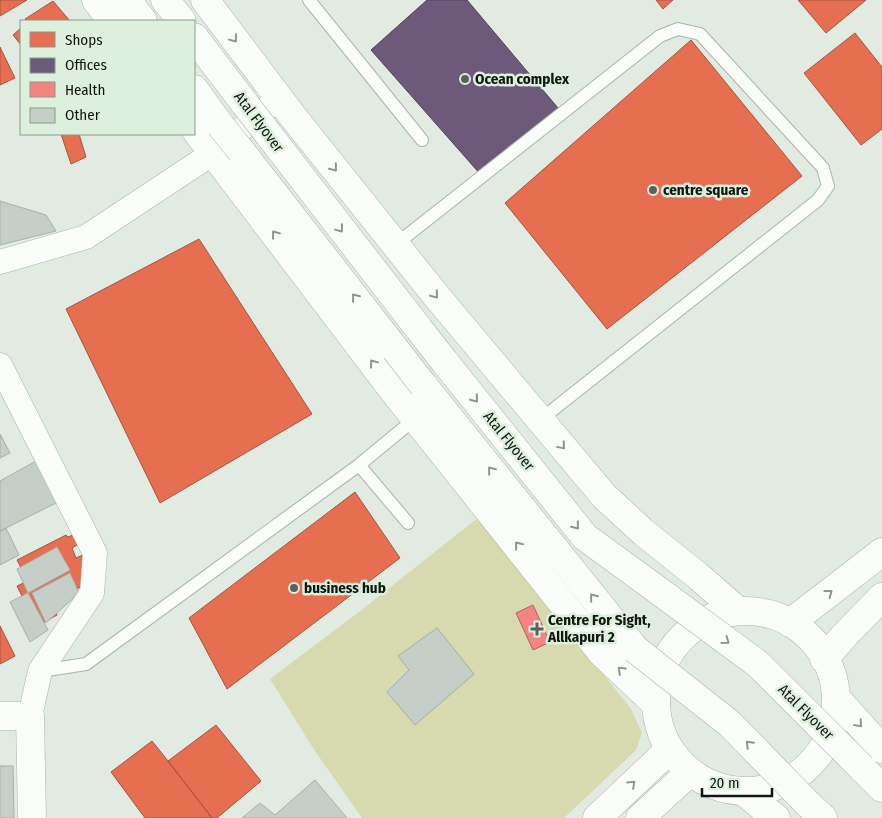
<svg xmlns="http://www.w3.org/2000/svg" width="882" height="818" font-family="'Fira Sans Condensed',sans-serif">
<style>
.green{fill:#d7d9ae}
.shops{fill:#e76f51;stroke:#a7553e}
.offices{fill:#6d597a;stroke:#51455a}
.health{fill:#f28482;stroke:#ae6360}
.building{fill:#c6cec8;stroke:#a6b0a8}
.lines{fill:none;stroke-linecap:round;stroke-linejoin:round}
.service-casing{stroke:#acb3ac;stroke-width:14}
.minor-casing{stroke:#acb3ac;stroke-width:25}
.tertiary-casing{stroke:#acb3ac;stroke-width:29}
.primary-casing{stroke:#acb3ac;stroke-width:29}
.service{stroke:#fafcfa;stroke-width:12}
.minor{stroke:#fafcfa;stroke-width:24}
.tertiary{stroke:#fafcfa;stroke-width:28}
.primary{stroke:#fafcfa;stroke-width:28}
.primary-bridge-casing{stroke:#acb3ac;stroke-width:29;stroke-linecap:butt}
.primary-bridge{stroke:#fafcfa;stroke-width:28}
.oneway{stroke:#919591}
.poi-dot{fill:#5a615a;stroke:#ddefdd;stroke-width:2}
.labels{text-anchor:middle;stroke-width:5;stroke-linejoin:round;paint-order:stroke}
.poi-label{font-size:15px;font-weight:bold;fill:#111711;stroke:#ddefdd;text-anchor:start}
.street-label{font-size:15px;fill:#111711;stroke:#ddefdd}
</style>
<rect width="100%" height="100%" fill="#e1ebe1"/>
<path class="green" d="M479 517 631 709 642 733 636 750 564 818H362L315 751 270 679 359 612Z"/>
<path class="shops" d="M0 0H27L0 16Z
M656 0H673L663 9Z
M798 0H866L826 33Z
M53 1 70 21H27L25 19Z
M21 28V45L13 35Z
M855 33 882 67V129L861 145 804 73Z
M691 40 802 176 607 329 505 203Z
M0 47 15 78 0 85Z
M61 134H79L86 157 71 164Z
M199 239 312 414 160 503 66 309Z
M355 492 400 558 227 689 189 618Z
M66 535 68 537 73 535 77 545 72 548 76 558 83 555 89 566 87 578 80 581 83 586 74 590 76 596 55 607 57 615 37 626 17 586 28 581 17 560Z
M0 626 15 656 0 664Z
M216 725 261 781 217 818H212L168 761Z
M152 741 168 761 212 818H145L111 772Z"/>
<path class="offices" d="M427 0H467L558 108 481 175 371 50Z"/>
<path class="health" d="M533 605 550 642 533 650 516 613Z"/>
<path class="building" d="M0 201 46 215 56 231 0 245Z
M0 434 10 453 0 458Z
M36 461 58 502 0 531V481Z
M6 528 19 555 0 565V531Z
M57 547 70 570 28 593 17 569Z
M70 573 79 593 46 623 32 593Z
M28 593 48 630 30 642 10 602Z
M437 628 474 674 415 725 387 692 409 670 398 656Z
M0 766H13L14 818H0Z
M315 780 347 818H242L260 803 275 815Z"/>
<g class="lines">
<defs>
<path id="service" d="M309 0 422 140
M395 245 660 36 678 29 700 34 823 168 828 186 818 200 540 420
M359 465 408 523
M41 671 86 664 359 465 416 418"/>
<path id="minor" d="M0 262 86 237 213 153 279 98
M0 365 95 553 92 593 40 671 30 716"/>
<path id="tertiary" d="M96 0 112 21
M205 0 294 118 438 298 604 496 643 532 698 576 737 610
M194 128 392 389 602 653 656 704
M836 698 882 749
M0 716H30L32 818
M744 792 776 818
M597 818 669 750
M640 818 690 772"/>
<path id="primary" d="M127 0 143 21
M165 0 182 21
M194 37 245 104
M194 89 220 125
M269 135 419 329
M241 151 395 349
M444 361 585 537 659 591
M423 385 635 649
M656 701a90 90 0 1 1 180 0a90 90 0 1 1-180 0Z
M790 623 882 552
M824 659 844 636 882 597
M862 768 882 788
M808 804 823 818"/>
</defs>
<use href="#service" class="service-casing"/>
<use href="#minor" class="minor-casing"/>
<use href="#tertiary" class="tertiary-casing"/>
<use href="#primary" class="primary-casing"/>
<use href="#service" class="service"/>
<use href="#minor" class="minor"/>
<use href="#tertiary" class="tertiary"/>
<use href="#primary" class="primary"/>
<defs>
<path id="primary-bridge" d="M245 104 269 135
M220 125 241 151
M419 329 444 361
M395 349 423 385
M659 591 758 664 862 768
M635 649 730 724 808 804"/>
</defs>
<use href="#primary-bridge" class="primary-bridge-casing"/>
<use href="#primary-bridge" class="primary-bridge"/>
</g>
<defs><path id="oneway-chevron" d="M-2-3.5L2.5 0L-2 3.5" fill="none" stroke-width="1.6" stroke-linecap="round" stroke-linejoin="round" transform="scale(1.25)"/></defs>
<g class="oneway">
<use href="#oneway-chevron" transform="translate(234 39) rotate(53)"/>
<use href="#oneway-chevron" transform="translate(334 168) rotate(51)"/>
<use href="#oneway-chevron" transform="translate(340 229) rotate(53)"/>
<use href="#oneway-chevron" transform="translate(275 234) rotate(-127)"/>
<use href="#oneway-chevron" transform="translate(435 295) rotate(51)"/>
<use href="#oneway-chevron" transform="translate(355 297) rotate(-128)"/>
<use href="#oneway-chevron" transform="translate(373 363) rotate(-127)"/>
<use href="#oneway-chevron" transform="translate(475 399) rotate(51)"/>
<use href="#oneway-chevron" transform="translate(562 446) rotate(50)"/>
<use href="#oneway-chevron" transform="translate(491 470) rotate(-129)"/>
<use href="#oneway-chevron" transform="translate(576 526) rotate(51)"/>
<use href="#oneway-chevron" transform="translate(518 545) rotate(-128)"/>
<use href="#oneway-chevron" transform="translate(829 593) rotate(-37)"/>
<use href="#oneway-chevron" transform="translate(593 597) rotate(-129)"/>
<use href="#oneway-chevron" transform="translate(726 641) rotate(36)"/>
<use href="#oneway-chevron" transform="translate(621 670) rotate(-137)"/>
<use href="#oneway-chevron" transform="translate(859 724) rotate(49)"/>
<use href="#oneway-chevron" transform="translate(749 744) rotate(-135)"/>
<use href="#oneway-chevron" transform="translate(632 784) rotate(-43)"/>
</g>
<g class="poi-dot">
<circle cx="465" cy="79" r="5"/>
<circle cx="653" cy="190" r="5"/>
<circle cx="294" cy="588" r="5"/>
<path d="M534.5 621.5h5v5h5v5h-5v5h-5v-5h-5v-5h5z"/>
</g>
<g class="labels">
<g class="poi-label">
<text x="475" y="84">Ocean complex</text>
<text x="663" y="195">centre square</text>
<text x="304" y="593">business hub</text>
<text x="548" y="625">Centre For Sight,<tspan x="548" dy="17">Allkapuri 2</tspan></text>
</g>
<g class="street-label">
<text transform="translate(259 122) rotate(53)" y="5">Atal Flyover</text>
<text transform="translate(509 441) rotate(51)" y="5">Atal Flyover</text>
<text transform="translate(806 712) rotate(45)" y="5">Atal Flyover</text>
</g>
</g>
<rect x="20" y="20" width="175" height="115" fill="#ddefdd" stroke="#8b998b"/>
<rect x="30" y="32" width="25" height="15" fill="#e76f51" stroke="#8b998b"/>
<text x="65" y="45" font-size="15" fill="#111711">Shops</text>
<rect x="30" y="58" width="25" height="15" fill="#6d597a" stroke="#8b998b"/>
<text x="65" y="70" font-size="15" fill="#111711">Offices</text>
<rect x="30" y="82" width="25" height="15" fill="#f28482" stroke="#8b998b"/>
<text x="65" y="95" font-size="15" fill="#111711">Health</text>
<rect x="30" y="108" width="25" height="15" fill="#c6cec8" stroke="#8b998b"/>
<text x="65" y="120" font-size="15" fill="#111711">Other</text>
<path d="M702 788v8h70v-8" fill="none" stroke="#111711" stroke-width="2.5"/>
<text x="710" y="788" font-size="15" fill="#111711" stroke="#ddefdd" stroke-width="4" paint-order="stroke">20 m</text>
</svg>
